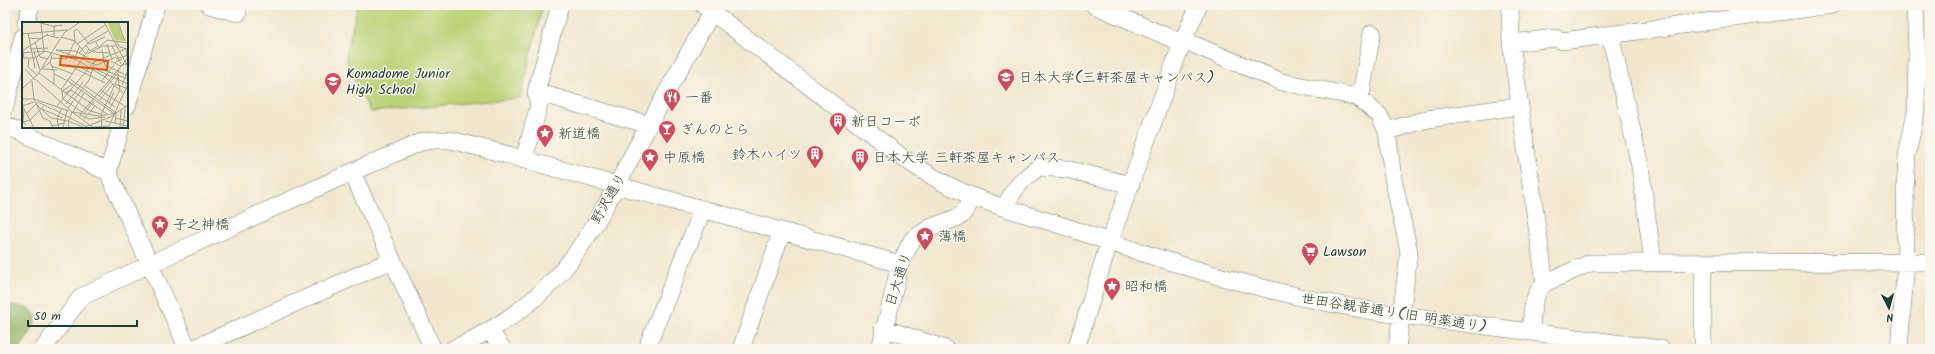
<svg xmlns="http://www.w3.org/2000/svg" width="1935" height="354" font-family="Kalam,'Klee One',sans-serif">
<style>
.green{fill:#bcd276;stroke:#6e8855}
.forest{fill:#95b467;stroke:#5a784e}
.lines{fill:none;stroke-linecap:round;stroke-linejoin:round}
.minor-casing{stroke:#68786a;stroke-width:18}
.minor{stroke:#fff;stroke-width:17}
.labels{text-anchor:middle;stroke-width:3;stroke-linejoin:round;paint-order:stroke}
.poi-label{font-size:14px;fill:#1f3d34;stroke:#fbf7ec;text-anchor:start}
.street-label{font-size:14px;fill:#1f3d34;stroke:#fbf7ec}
.inset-road{fill:none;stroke:#9da390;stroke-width:1}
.view{fill:#de580e;fill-opacity:0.15;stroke:#de580e;stroke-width:2}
.inset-edge{fill:none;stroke:#1f3d34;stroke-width:2}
</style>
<rect width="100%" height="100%" fill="#fbf7ec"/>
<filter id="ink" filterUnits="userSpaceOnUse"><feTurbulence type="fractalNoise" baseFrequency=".025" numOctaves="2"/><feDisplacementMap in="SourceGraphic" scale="8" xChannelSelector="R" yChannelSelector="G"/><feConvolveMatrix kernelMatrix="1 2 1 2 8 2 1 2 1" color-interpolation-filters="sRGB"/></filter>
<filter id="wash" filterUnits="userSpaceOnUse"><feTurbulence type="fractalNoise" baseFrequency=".012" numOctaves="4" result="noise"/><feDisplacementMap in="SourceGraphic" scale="16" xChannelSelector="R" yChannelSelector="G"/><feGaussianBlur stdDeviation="0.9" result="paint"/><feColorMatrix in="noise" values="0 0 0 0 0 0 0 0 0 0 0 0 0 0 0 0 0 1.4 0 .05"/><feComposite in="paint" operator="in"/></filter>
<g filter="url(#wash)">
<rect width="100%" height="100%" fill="#f1e7ce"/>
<path class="green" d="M358 5H543L520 98 370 112 348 67 346 54Z"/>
<path class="forest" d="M5 303 31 309 37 318 30 334 19 349H5Z"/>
</g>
<g filter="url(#ink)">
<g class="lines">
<defs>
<path id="minor" d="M209 5 238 13
M703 5 903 158C919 168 935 179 952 187 990 206 1032 215 1072 229 1175 265 1278 297 1386 313L1661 349
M1094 5 1182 43
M1510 5 1511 43 1545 283C1531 296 1532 314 1531 332
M26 23 31 5
M1610 34 1640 166 1653 262
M1183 40 1282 82 1357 97 1379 115 1387 131 1393 178 1409 252 1397 349
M1511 43 1555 38 1563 41 1832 5
M536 92 649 125
M1360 100 1372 33
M127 106 156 5
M5 107 23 37
M5 125 108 172 188 349
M1387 131 1428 119 1512 107
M524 160 539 105 536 92 560 5
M108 172 121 127
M352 172 433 349
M1006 207C1012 189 1024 178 1039 167L1066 169 1131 185
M1545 283 1590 263 1930 262
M883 328 946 349
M489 330 503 349
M649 342 703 209
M43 349 81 297 150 264 352 172 421 142 434 140H450L490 150 900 264
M192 349 392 260
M453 349C486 334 520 313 546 288 581 256 610 198 632 156 659 106 687 55 716 5
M741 349 782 231
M880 349 900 264 912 240 930 228 961 216 974 197
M1076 349 1109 243 1182 43 1199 5
M1703 349V263
M1899 349 1906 262 1905 190 1907 155 1916 111 1917 54 1915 5"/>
</defs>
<use href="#minor" class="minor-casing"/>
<use href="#minor" class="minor"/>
</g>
</g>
<defs>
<symbol id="university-pin" viewBox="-11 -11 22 30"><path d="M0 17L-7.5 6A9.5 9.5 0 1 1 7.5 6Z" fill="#d1495b" stroke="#fbf7ec"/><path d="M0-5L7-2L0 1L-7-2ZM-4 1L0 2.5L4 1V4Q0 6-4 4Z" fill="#fff"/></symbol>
<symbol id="school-pin" viewBox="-11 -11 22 30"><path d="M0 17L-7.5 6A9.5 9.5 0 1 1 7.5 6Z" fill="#d1495b" stroke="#fbf7ec"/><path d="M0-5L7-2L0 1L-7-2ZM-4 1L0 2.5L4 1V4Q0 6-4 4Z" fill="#fff"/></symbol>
<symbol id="restaurant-pin" viewBox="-11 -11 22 30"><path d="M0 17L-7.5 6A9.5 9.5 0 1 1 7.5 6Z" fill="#d1495b" stroke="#fbf7ec"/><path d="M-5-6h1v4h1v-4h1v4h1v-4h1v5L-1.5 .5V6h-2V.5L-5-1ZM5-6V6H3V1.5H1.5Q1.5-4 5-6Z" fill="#fff"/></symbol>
<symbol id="building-pin" viewBox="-11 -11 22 30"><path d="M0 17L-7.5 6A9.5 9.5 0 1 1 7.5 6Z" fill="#d1495b" stroke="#fbf7ec"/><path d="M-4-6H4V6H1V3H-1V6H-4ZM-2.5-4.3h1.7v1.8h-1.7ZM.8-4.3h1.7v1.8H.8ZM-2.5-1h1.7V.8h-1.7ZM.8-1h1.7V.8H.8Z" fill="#fff"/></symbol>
<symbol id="bar-pin" viewBox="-11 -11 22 30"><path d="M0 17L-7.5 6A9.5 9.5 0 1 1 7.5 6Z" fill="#d1495b" stroke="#fbf7ec"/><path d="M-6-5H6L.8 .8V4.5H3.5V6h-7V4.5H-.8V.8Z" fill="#fff"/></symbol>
<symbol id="sight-pin" viewBox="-11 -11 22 30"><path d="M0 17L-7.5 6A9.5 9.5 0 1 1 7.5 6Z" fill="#d1495b" stroke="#fbf7ec"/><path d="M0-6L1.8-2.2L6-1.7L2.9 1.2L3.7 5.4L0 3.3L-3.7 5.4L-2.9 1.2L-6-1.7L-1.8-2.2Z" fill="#fff"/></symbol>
<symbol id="supermarket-pin" viewBox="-11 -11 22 30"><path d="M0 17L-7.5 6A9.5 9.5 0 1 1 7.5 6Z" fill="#d1495b" stroke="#fbf7ec"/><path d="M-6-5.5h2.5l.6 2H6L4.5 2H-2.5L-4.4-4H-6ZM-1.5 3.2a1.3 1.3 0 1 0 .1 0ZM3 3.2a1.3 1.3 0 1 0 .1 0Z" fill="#fff"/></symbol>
</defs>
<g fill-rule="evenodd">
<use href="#university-pin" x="996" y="67" width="20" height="27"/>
<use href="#school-pin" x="323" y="71" width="20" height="27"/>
<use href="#restaurant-pin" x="662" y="87" width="20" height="27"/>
<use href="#building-pin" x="828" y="111" width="20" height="27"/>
<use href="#bar-pin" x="657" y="119" width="20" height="27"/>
<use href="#sight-pin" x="535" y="123" width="20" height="27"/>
<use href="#building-pin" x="805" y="144" width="20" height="27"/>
<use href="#sight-pin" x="640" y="147" width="20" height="27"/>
<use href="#building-pin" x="850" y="147" width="20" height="27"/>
<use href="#sight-pin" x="150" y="214" width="20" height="27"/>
<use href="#sight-pin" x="915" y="226" width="20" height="27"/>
<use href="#supermarket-pin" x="1300" y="241" width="20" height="27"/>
<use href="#sight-pin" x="1102" y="276" width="20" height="27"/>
</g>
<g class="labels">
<g class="poi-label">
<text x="346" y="78">Komadome Junior<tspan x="346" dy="16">High School</tspan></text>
<text x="1019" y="82">日本大学(三軒茶屋キャンパス)</text>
<text x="685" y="102">一番</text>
<text x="851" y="126">新日コーポ</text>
<text x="680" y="134">ぎんのとら</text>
<text x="558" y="138">新道橋</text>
<text x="802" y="159" text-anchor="end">鈴木ハイツ</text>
<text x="663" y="162">中原橋</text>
<text x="873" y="162">日本大学 三軒茶屋キャンパス</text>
<text x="173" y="229">子之神橋</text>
<text x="938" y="241">薄橋</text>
<text x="1323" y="256">Lawson</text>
<text x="1125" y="291">昭和橋</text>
</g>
<g class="street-label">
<text transform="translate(608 198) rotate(-60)" y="5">野沢通り</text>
<text transform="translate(898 279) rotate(-72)" y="5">日大通り</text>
<text transform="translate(1394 312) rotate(9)" y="5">世田谷観音通り(旧 明薬通り)</text>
</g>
</g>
<g transform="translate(22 22)">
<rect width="106" height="106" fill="#f1e7ce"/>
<path d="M85 0H95L103 19 93 18Z" fill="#bcd276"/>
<path class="inset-road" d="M15 0 34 5M82 0 106 45M96 0 103 19M19 2 22 29M52 9 55 7 67 22 83 15M52 9 53 19 63 31M6 11 13 46M0 12 45 8M24 13 37 16M32 15V4L41 3M39 15 53 19 44 37M7 16 19 17M94 19 98 25 105 27M13 20 18 35 26 37M0 22 2 37M55 22 83 3M85 22 90 38M64 23 68 29 76 24 74 20M90 24 99 42M76 26 85 18 106 21M8 27 26 26M34 28 53 29 65 35M34 28 64 38M80 28 83 43 106 54M104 28 106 41M0 29 26 12M12 30 18 48M71 30 88 31M0 31 23 29 55 38 83 55 101 71M57 31 67 20 86 9M65 32 81 24H94M2 36H13L23 29M29 36 45 37M7 37 6 45 15 53M52 37 58 24M94 37 106 33M64 39 75 43 94 35M89 39 98 44 106 41M28 40 32 50V62M38 43H48L54 47M30 44 51 52M56 44 69 51M21 46 28 40 30 33M3 47 13 58M20 47 35 48M54 47 83 61M79 47 106 57M75 48 106 62M17 51 68 89 79 92M32 52 46 59M13 57 50 90 72 106M48 57 94 91M10 59 12 77M46 59 91 91M80 59 95 39 100 37M93 62 106 67M100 63 106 48M63 64 93 85M0 67 16 52 42 11 58 0M39 68 67 27M78 68 104 85M39 70 51 62M40 70 41 77 60 90M43 71 49 68 85 92M77 74 94 53M0 77H12L47 89M12 77 21 96 28 99 31 106M77 79 91 62M87 81 92 70M14 82 29 96 46 99 63 106M44 82 61 60M0 83 12 106M0 84 12 80M35 84 72 40 106 26M46 86 67 58 72 43M88 86 98 68 96 54M2 87 1 100 4 103M20 87 41 96M31 87 67 106M51 90 62 71M4 92 16 80 30 87M62 92 72 79M58 93 67 97 83 95M57 94 106 36M93 96 106 99M62 97 73 84M83 99 106 104M1 100 8 98 22 84M30 104 42 101M72 105 86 104M37 106 35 97 40 86M41 106 45 88M47 106 46 100 50 90 77 94 94 91 93 101M61 106 88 95 106 83M80 106 79 93 95 58 97 46M86 106 106 62M98 106 99 88M101 106 103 87"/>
<path class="view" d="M39 34 86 39 85 48 38 43Z"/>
<rect width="106" height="106" class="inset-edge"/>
</g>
<rect width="1935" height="354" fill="none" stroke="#fbf7ec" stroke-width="20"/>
<g transform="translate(1889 308) rotate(174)" stroke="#fbf7ec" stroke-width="3" paint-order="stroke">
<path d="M0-3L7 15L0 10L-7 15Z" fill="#1f3d34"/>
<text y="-6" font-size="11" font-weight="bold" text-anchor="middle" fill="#1f3d34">N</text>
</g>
<path d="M28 320v6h109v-6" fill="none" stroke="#1f3d34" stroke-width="2"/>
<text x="34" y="320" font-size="12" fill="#1f3d34" stroke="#fbf7ec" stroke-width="3" paint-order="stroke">50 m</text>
</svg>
